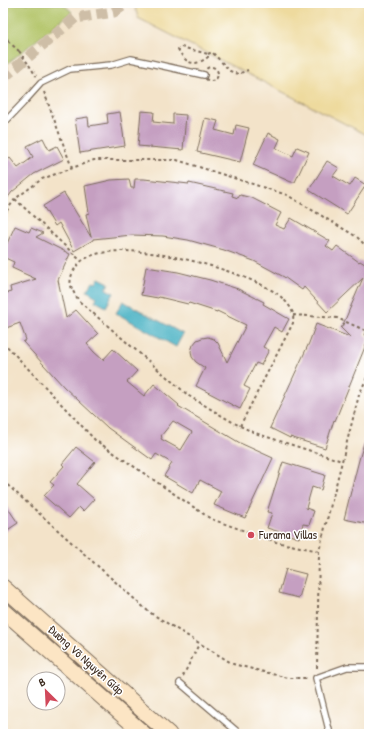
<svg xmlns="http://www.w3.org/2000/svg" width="372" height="737" font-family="'Patrick Hand',sans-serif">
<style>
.green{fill:#b2c468;stroke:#767743}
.sand{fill:#eeda9e;stroke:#94825e}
.water{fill:#44b0c2;stroke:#406d70}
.building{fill:#c59fc1;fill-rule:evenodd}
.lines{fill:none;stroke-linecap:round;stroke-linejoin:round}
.street-tunnel{stroke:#cebea7;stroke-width:11;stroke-dasharray:11 5.5;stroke-linecap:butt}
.lane-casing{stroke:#7b6b5a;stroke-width:8}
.secondary-casing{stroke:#7b6b5a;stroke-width:17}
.path{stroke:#7b6b5a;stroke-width:2;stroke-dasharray:3 3;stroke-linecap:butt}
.lane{stroke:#fff;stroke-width:5.5}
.secondary{stroke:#fce5c4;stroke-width:15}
.path-bridge{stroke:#7b6b5a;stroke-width:2;stroke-dasharray:3 3;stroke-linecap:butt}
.poi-dot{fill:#d1495b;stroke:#fff;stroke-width:1.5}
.labels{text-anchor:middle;stroke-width:3;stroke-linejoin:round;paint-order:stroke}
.poi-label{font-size:12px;fill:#3b2a1e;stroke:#fff;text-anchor:start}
.street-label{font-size:12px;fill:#3b2a1e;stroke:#fff}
</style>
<rect width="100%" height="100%" fill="#fff"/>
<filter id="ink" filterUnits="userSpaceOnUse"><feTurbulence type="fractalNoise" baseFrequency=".025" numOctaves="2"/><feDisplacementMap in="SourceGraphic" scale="8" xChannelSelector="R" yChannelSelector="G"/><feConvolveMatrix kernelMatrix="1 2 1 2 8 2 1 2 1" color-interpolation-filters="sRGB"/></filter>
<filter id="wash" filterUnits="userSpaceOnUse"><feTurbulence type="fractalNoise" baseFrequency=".012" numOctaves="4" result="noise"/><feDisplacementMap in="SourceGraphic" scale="16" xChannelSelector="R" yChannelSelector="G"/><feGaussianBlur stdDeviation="0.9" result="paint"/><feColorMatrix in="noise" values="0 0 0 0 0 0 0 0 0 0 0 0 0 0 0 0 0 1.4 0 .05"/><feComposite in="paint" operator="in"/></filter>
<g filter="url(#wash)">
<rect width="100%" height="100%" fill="#f3e3c9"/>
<path class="green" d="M3 3H62L72 12 3 67Z"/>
<path class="sand" d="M134 3H369V136L138 18Z"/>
<path class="water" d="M99 278 109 283 106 289 114 293 106 307 95 301 97 297 87 291 93 282 96 283Z
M123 301 183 334 176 347 116 313Z"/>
<g id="blocks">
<path class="building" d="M141 111 154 112 153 122 173 124V114L186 115 183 150 138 146Z
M120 112 125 146 80 153 75 119 88 117 89 126 108 123 107 114Z
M205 118 218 121 215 130 234 135 236 125 249 128 240 162 197 152Z
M268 133 280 139 276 148 293 156 297 147 309 152 295 182H291L253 165Z
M43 138 49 150 57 146 64 159 34 174 12 192 3 204V163L10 158 18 168 33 157 27 146Z
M327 161 339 168 333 176 350 186 355 178 366 185 347 214 309 190Z
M129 179 131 188H134L135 179H144L189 184V183L233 193 232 196 238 198 240 195 252 198 281 213 275 225 284 229 291 218 330 241 326 246 333 251 337 246 359 262 360 261 368 266 369 264V323L364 335 369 337 335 421 334 420 325 448 290 437V438L270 428 309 343 316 324 350 337 340 327H342L363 278 327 312 304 287 302 290 284 277 254 261 224 250 188 240 163 236 132 235 93 239V240L74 251 59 223 55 226 43 206 64 193 91 237 86 214 89 213 85 186 111 180Z
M15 226 29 232 31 228 43 233 36 237 70 254 58 280 66 318 76 310 98 334 87 344 94 352 103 360 113 349 137 371 127 382 144 396 154 384 179 405 178 406 240 443 273 458 245 518 214 505 221 491 200 480 193 493 164 476 172 463 156 454 152 460 108 428 64 387 23 342 26 340 20 323 6 328 3 317V294L11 292 10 287 36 279 12 268 14 262 3 257V252ZM173 421 192 432 181 450 161 439 162 437 161 436Z
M146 267 178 272 210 280 238 289 264 302 263 304 289 319 282 332 274 327 263 347 269 350 261 365 256 363 244 386 250 389 240 409 196 386 205 368 196 362 192 357 191 351 193 345 197 340 202 338 208 337 214 339 218 343 227 362 246 325 217 311V312L189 303 188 304 159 297 158 298 141 295Z
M366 436 369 437V524L344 519 359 460Z
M76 447 95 462 77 484 94 499 83 511 79 507 69 518 44 496 54 485 50 482 64 466 62 464Z
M283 462 325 475 321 490 312 487 306 508 314 511 309 525 303 524 299 538 267 528 272 513 267 512Z
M3 501 18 523 3 533Z
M286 569 306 574 299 598 279 593Z"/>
</g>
</g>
<g filter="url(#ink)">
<use href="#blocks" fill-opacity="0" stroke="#7b6b5a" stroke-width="1"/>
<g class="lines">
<path class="street-tunnel" d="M3 78 75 18 114 12 127 3"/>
<defs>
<path id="lane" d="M3 124 23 103 41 83 70 69 111 65 131 59 150 63 204 75
M180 683 240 734
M330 734 316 678 347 667H369"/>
<path id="secondary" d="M3 587 169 734
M3 610 144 734"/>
</defs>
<use href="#lane" class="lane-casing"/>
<use href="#secondary" class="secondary-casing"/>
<path class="path" d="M3 27 8 41
M3 44 8 41 19 51
M181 47 208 54V57C194 68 185 63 178 49Z
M208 54 212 52 230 71 238 74 248 70
M29 65 36 76
M204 74a7 7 0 1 1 14 0a7 7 0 1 1-14 0Z
M44 92 72 168
M15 199 80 260
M3 216 15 199 42 179 94 160H177L287 195 357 237 369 249
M293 315 337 318 369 332
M3 342 95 440 211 519 276 542 319 551
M240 426 293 323C293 319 294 314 292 311 290 305 281 296 276 293 244 270 102 228 76 267 66 282 71 289 80 302L189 396 234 423 255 433 342 461
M3 481 149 612 233 664 288 678H307
M317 668 319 551 359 395 369 373
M183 676 199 644"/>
<use href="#lane" class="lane"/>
<use href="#secondary" class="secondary"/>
<path class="path-bridge" d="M19 51 29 65"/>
</g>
</g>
<circle class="poi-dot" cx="251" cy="535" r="4"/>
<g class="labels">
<g class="poi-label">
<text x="259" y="539">Furama Villas</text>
</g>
<g class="street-label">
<text transform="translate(86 660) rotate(42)" y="4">Đường Võ Nguyên Giáp</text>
</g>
</g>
<rect width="372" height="737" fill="none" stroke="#fff" stroke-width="16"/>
<g transform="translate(46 691) rotate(336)"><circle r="19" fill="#ffffff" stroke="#b1aaa5"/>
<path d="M0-3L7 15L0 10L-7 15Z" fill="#d1495b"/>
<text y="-6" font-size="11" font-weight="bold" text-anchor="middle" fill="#3b2a1e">B</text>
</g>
</svg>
